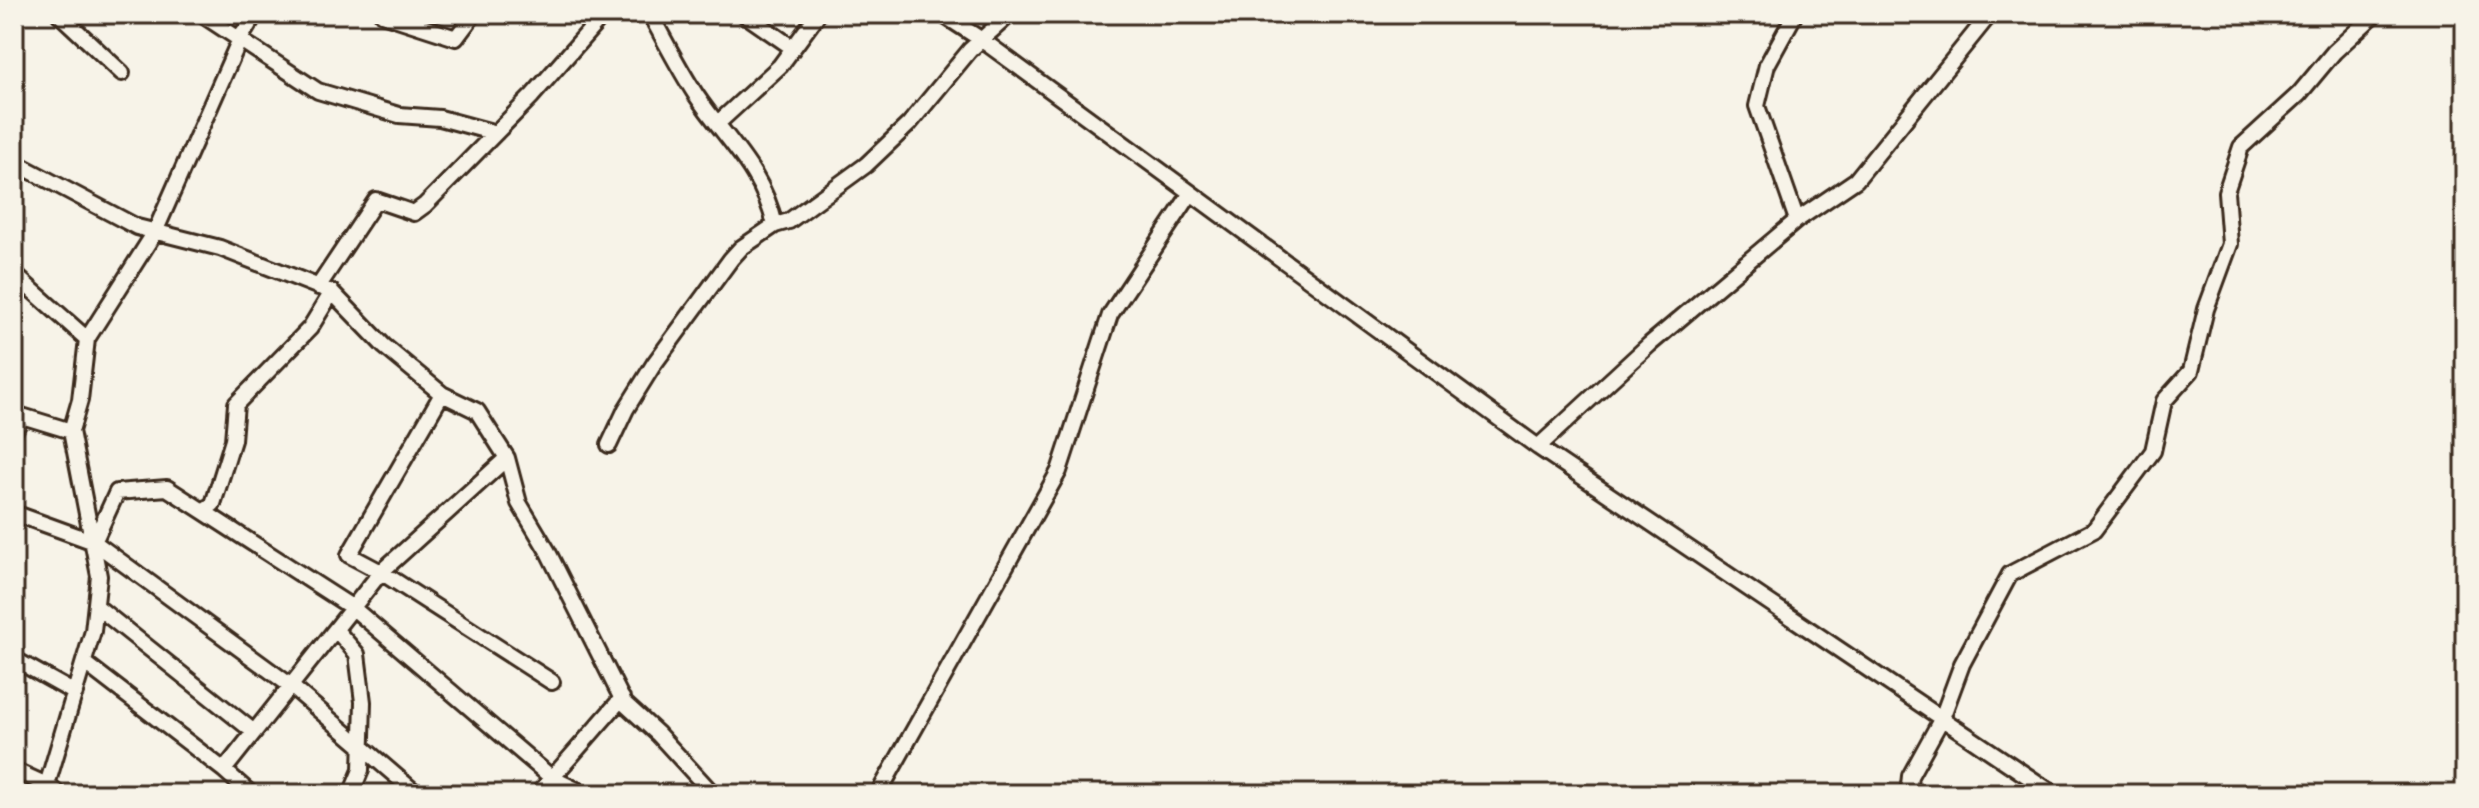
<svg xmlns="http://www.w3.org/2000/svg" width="2479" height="808" font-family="'Gochi Hand',sans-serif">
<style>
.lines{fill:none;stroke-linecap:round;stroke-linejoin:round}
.minor-casing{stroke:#3b2a1e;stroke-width:20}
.minor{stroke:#f7f3e8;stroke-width:14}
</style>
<rect width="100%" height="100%" fill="#f7f3e8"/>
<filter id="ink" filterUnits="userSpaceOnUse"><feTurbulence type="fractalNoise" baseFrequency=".0125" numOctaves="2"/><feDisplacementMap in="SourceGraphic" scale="16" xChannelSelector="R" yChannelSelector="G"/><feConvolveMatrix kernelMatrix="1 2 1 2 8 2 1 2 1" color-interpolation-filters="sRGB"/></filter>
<g filter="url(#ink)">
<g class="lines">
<defs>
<path id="minor" d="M59 14 122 73
M201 14 318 91 399 115 440 118 496 133
M382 14 456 38 474 14
M650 14C665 41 679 69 696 95 726 140 762 169 775 225
M744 14 793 48
M942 14 982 40 1538 447 2054 794
M1795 14 1767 65 1757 106 1797 220
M718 123 780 66 818 14
M14 162 137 227 220 248 332 292 384 346 442 394 477 411 507 458 519 503 547 550 624 703 658 734 713 794
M14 274 87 339 80 400 71 431
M318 287 376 200 414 213 425 205 532 96 604 14
M87 339 155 232 240 39 255 14
M442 394 349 555 381 572 552 682
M14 432 22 416 71 431 99 576 93 631 47 785 60 794
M609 445 626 409 654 364 731 259 741 248 775 225 789 221 866 165 909 124 970 50 1010 14
M1538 447 1650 344 1797 220 1856 180 1990 14
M203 511 213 504 233 440 236 404 310 328 332 292
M14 513 94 542 291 686 417 794
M94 542 117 492 167 488 353 608 552 778 538 794
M96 606 254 732
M336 630 357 654 363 702 361 770 351 794
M14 659 75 693
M85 663 224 770 381 572 507 458
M14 770 47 785
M224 770 251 794
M585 794 552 778 622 698
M878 794 1059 471 1110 315 1191 193
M1908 794 1910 776 1942 718 1962 664 2010 574 2094 530 2153 451 2164 401 2191 371 2206 309 2230 244 2226 192 2241 147 2299 94 2334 52 2375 14"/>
</defs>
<use href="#minor" class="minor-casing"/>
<use href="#minor" class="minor"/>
</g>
</g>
<rect width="2479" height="808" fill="none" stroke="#f7f3e8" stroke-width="48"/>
<rect x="24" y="24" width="2431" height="760" fill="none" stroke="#3b2a1e" stroke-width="3" filter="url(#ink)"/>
</svg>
